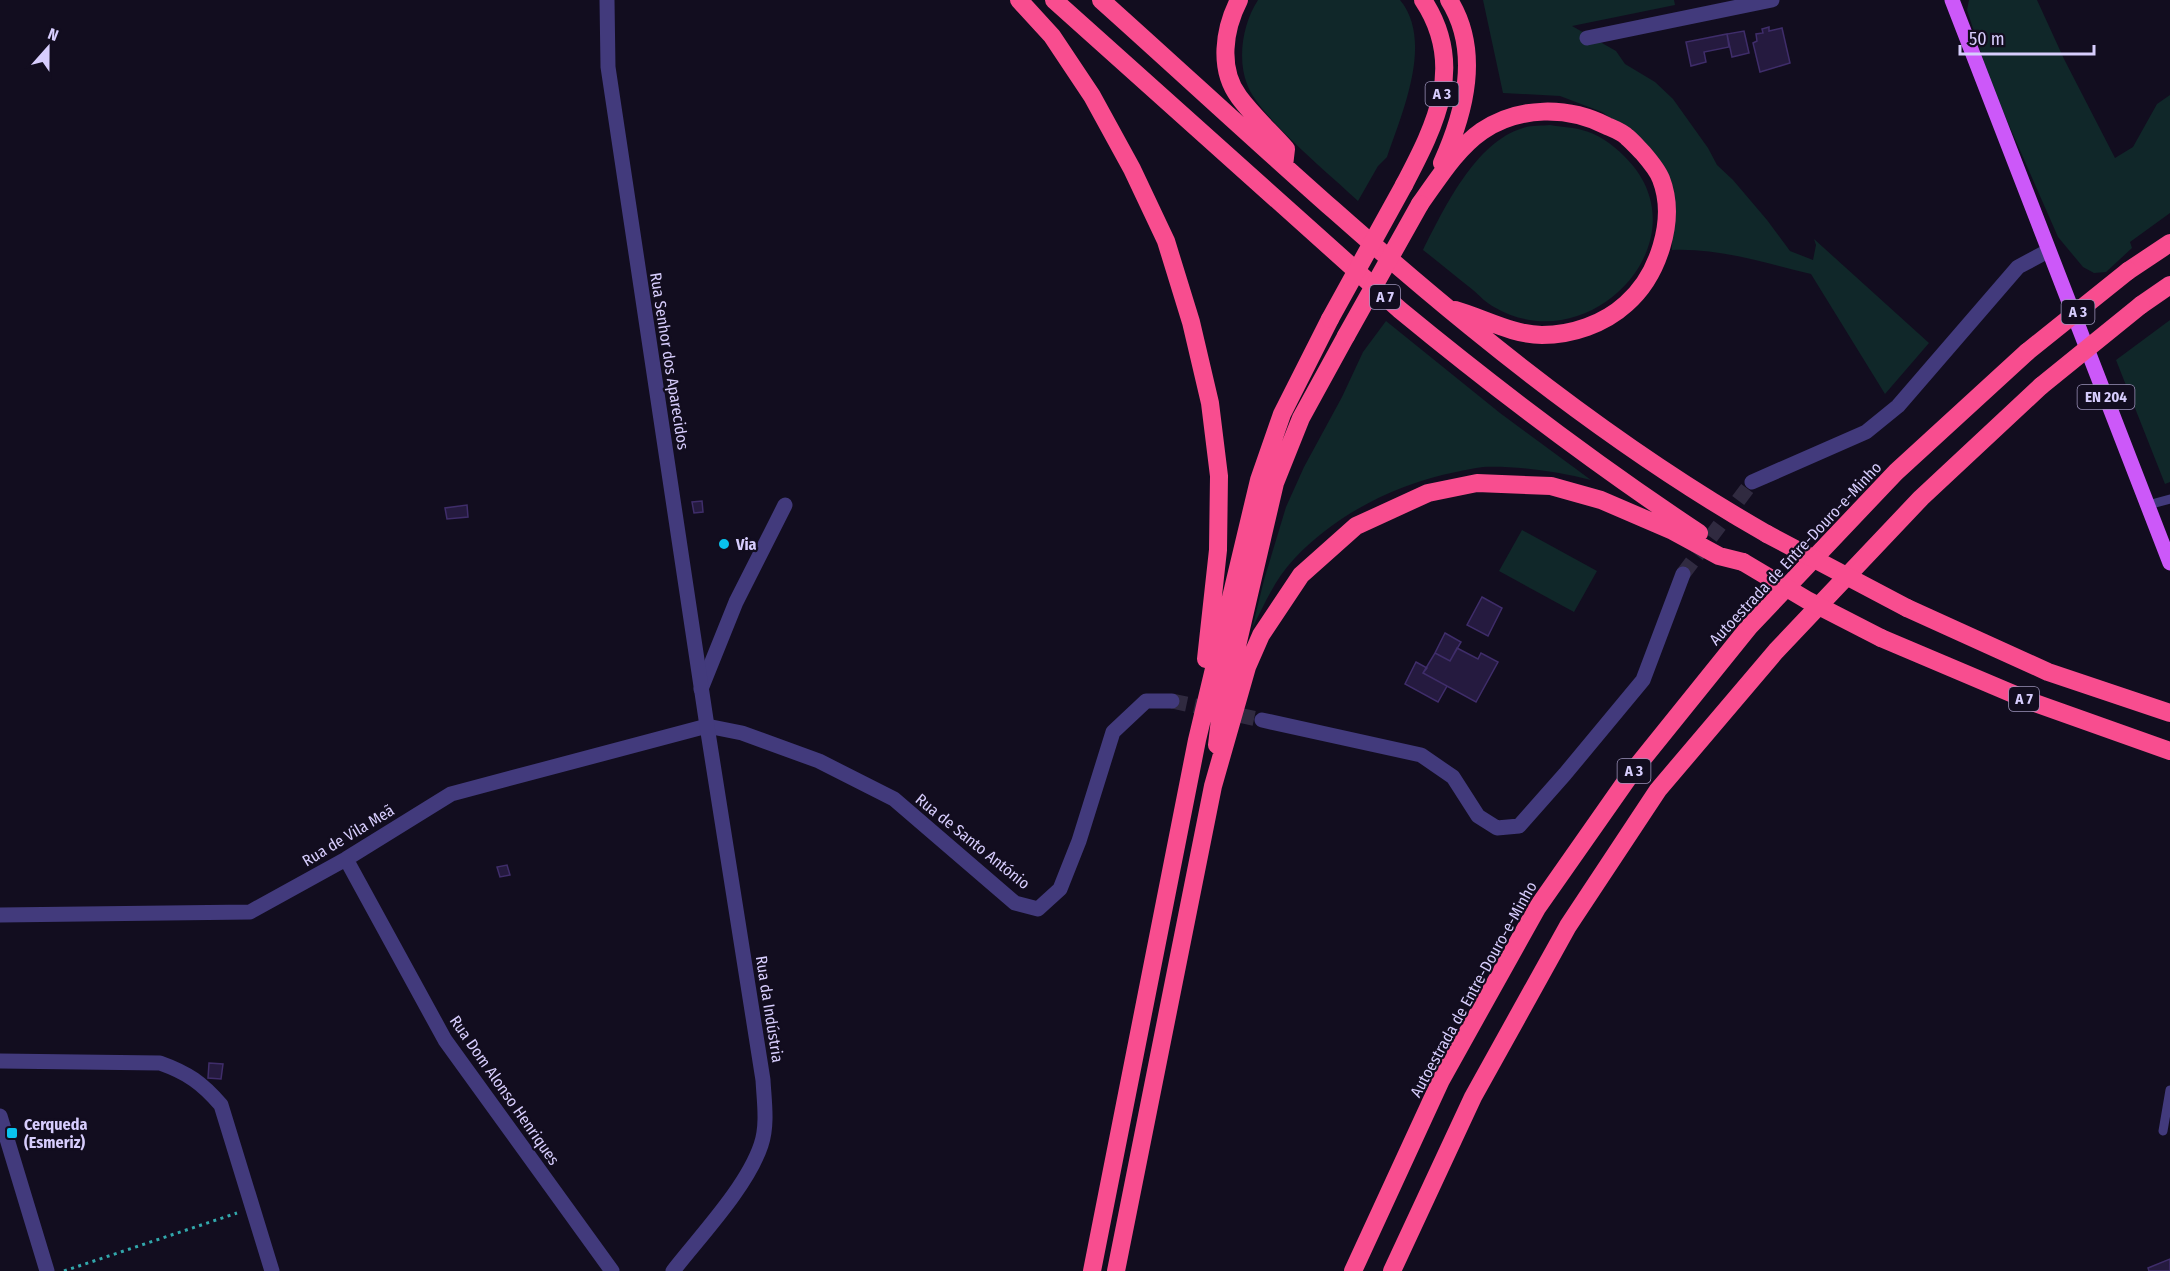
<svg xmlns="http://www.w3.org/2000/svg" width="2170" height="1271" font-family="'Fira Sans Condensed',sans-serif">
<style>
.green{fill:#102729}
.building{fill:#251a3f;stroke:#3f2d6a;stroke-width:1.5}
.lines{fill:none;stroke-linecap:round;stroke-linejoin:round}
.minor-tunnel{stroke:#302a40;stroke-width:15;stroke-dasharray:15 8;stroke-linecap:butt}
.path{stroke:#32a8ac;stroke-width:3;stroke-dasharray:3 4.5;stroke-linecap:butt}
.service{stroke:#423a7c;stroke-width:9}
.minor{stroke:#423a7c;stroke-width:15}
.tertiary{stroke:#423a7c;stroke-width:15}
.primary{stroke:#cc58f9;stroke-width:15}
.motorway{stroke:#f84d8f;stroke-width:18}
.motorway-bridge{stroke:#f84d8f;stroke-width:18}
.poi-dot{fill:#09c2ed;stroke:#120d1f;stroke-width:2}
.labels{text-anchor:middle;stroke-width:4.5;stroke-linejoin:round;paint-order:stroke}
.shield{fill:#120d1f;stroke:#9c93ba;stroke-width:1.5}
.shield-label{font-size:15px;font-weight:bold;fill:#d7cdfd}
.street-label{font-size:16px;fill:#d7cdfd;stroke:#120d1f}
.poi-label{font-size:16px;font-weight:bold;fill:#d7cdfd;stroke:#120d1f;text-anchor:start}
</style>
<rect width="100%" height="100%" fill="#120d1f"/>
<path class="green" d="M1258 0H1400C1434 41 1402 113 1387 157L1378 166 1358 201C1332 176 1257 115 1247 84 1237 58 1243 23 1258 0Z
M1483 0H1674L1675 5 1572 26 1616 51 1625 64 1655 82 1673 99 1708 148 1717 165 1733 180 1767 220 1790 251 1813 260 1816 245 1814 239 1929 343 1885 394 1811 274C1765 263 1720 248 1672 250L1670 183 1642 141 1602 112 1560 96 1503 93Z
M1969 0H2037L2064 59 2115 158 2133 147 2157 104 2170 95V213L2130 242 2132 248 2106 272 2094 273 2083 267 2058 237 1991 84 1967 10Z
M1550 125C1561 127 1572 127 1582 130 1598 134 1612 144 1624 156 1708 237 1591 364 1494 307 1486 303 1479 295 1473 290 1456 277 1440 263 1423 250 1444 209 1475 142 1523 128 1531 125 1542 126 1550 125Z
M2170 320V482L2165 484 2116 360Z
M1386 321 1500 413 1591 480C1555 471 1519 466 1483 467 1474 468 1465 470 1456 472 1396 484 1336 514 1294 559 1275 579 1264 605 1252 629L1264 580 1286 507 1304 467 1342 397 1363 352Z
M1522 530 1597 571 1574 612 1499 571Z"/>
<path class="building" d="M1769 27V31L1782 28 1790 63 1760 72 1753 43 1757 41 1756 34 1763 33 1762 29Z
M1744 31 1749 53 1732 57 1727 34Z
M1727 34 1729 47 1704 52 1706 62 1691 66 1686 42Z
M702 501 703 512 694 513 692 502Z
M467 505 468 517 447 519 445 508Z
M1482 597 1502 608 1488 636 1467 625Z
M1445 633 1461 642 1450 661 1435 653Z
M1457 648 1478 659 1481 653 1498 662 1476 702 1423 673 1435 653 1450 661Z
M1416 662 1427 668 1423 673 1447 686 1438 702 1405 684Z
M507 865 510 875 500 877 497 867Z
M209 1063 223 1064 221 1079 208 1078Z
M2170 1259V1271H2149L2148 1268Z"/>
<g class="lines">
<path class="minor-tunnel" d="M1683 574 1752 482
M1172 701 1262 720"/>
<path class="path" d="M64 1271 237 1213"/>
<path class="service" d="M2148 505 2170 499
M2163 1131 2170 1090"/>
<path class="minor" d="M1587 38 1772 0
M1752 482 1866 432 1898 406 2018 267 2048 251
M701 689 736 602 785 505
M1262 720 1421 755 1453 777 1478 816 1497 828 1519 826 1565 774 1643 680 1683 574
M346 859 445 1040 612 1271
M0 915 250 912 346 859 451 794 707 726 742 733 819 761 894 799 1015 903 1038 909 1060 889 1079 841 1113 732 1146 701H1172
M0 1061 160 1063C188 1073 202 1083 221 1105L272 1271"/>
<path class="tertiary" d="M607 0 608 67 707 726 763 1080C764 1100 768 1125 761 1145 747 1187 701 1235 673 1271
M0 1116 47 1271"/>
<path class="primary" d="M1952 0 2170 563"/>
<path class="motorway" d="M1019 0 1052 36 1092 96 1132 169 1166 241 1191 322 1210 403 1219 476 1218 550 1206 659
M1054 0 1400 310C1496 389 1595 464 1699 533
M1101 0C1313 190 1518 392 1767 534
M1239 0C1224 29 1218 69 1239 97 1253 116 1271 132 1286 149L1284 166
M1442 163C1465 112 1481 51 1449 0
M1404 185C1436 124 1466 65 1423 0
M1420 204C1438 179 1456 149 1482 131 1519 106 1568 106 1607 126 1614 129 1622 132 1627 137 1633 142 1638 148 1643 153 1649 160 1658 171 1661 179 1677 220 1658 276 1626 304 1604 324 1572 335 1542 335 1513 335 1483 318 1455 310
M2128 271 2170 243
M2141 305 2170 285
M1907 608 2048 672 2170 713
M1881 638 2032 702 2170 751
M1217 745 1220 719 1275 483 1301 418 1346 336
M1092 1271 1197 740 1259 480 1282 414 1330 319
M1116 1271 1213 786 1247 667 1261 635 1301 575 1356 526 1428 493 1477 483 1551 486 1601 500 1673 531 1719 556 1743 562
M1353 1271 1441 1080 1537 908 1633 771 1749 627 1896 472 2027 352
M1392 1271 1473 1097 1568 926 1658 790 1776 651 1921 498 2041 386"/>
<path class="motorway-bridge" d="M1330 319 1404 185
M1346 336 1420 204
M2027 352 2128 271
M2041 386 2141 305
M1767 534 1907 608
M1743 562 1807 600 1881 638"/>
</g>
<g class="poi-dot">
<circle cx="724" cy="544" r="6"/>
<rect x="6" y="1127" width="12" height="12" rx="3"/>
</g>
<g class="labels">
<g class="shield">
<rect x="1425.5" y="82" width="33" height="24" rx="4.5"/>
<rect x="1370" y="285" width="30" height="24" rx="4.5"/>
<rect x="2061.5" y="300" width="33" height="24" rx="4.5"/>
<rect x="2077.5" y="385" width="57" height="24" rx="4.5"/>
<rect x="2009" y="687" width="30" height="24" rx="4.5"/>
<rect x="1617.5" y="759" width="33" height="24" rx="4.5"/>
</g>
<g class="shield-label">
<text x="1442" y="99">A 3</text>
<text x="1385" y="302">A 7</text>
<text x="2078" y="317">A 3</text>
<text x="2106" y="402">EN 204</text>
<text x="2024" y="704">A 7</text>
<text x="1634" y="776">A 3</text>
</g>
<g class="street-label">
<text transform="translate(670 361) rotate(81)" y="6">Rua Senhor dos Aparecidos</text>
<text transform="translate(1795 553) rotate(-47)" y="6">Autoestrada de Entre-Douro-e-Minho</text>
<text transform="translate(348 835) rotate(-31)" y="6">Rua de Vila Meã</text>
<text transform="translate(973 841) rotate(39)" y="6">Rua de Santo António</text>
<text transform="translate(1473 989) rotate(-61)" y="6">Autoestrada de Entre-Douro-e-Minho</text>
<text transform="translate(770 1009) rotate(81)" y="6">Rua da Indústria</text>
<text transform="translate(505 1090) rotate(55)" y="6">Rua Dom Alonso Henriques</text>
</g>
<g class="poi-label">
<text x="736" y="550">Via</text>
<text x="24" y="1130">Cerqueda<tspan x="24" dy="18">(Esmeriz)</tspan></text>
</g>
</g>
<g transform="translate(48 48) rotate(21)" stroke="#120d1f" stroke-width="4.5" paint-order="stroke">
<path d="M0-4.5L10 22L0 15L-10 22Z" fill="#d7cdfd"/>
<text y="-9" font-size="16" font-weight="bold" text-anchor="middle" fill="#d7cdfd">N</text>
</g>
<path d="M1960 45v9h134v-9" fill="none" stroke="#d7cdfd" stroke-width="3"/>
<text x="1969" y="45" font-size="18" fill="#d7cdfd" stroke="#120d1f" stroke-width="4.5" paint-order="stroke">50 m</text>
</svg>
